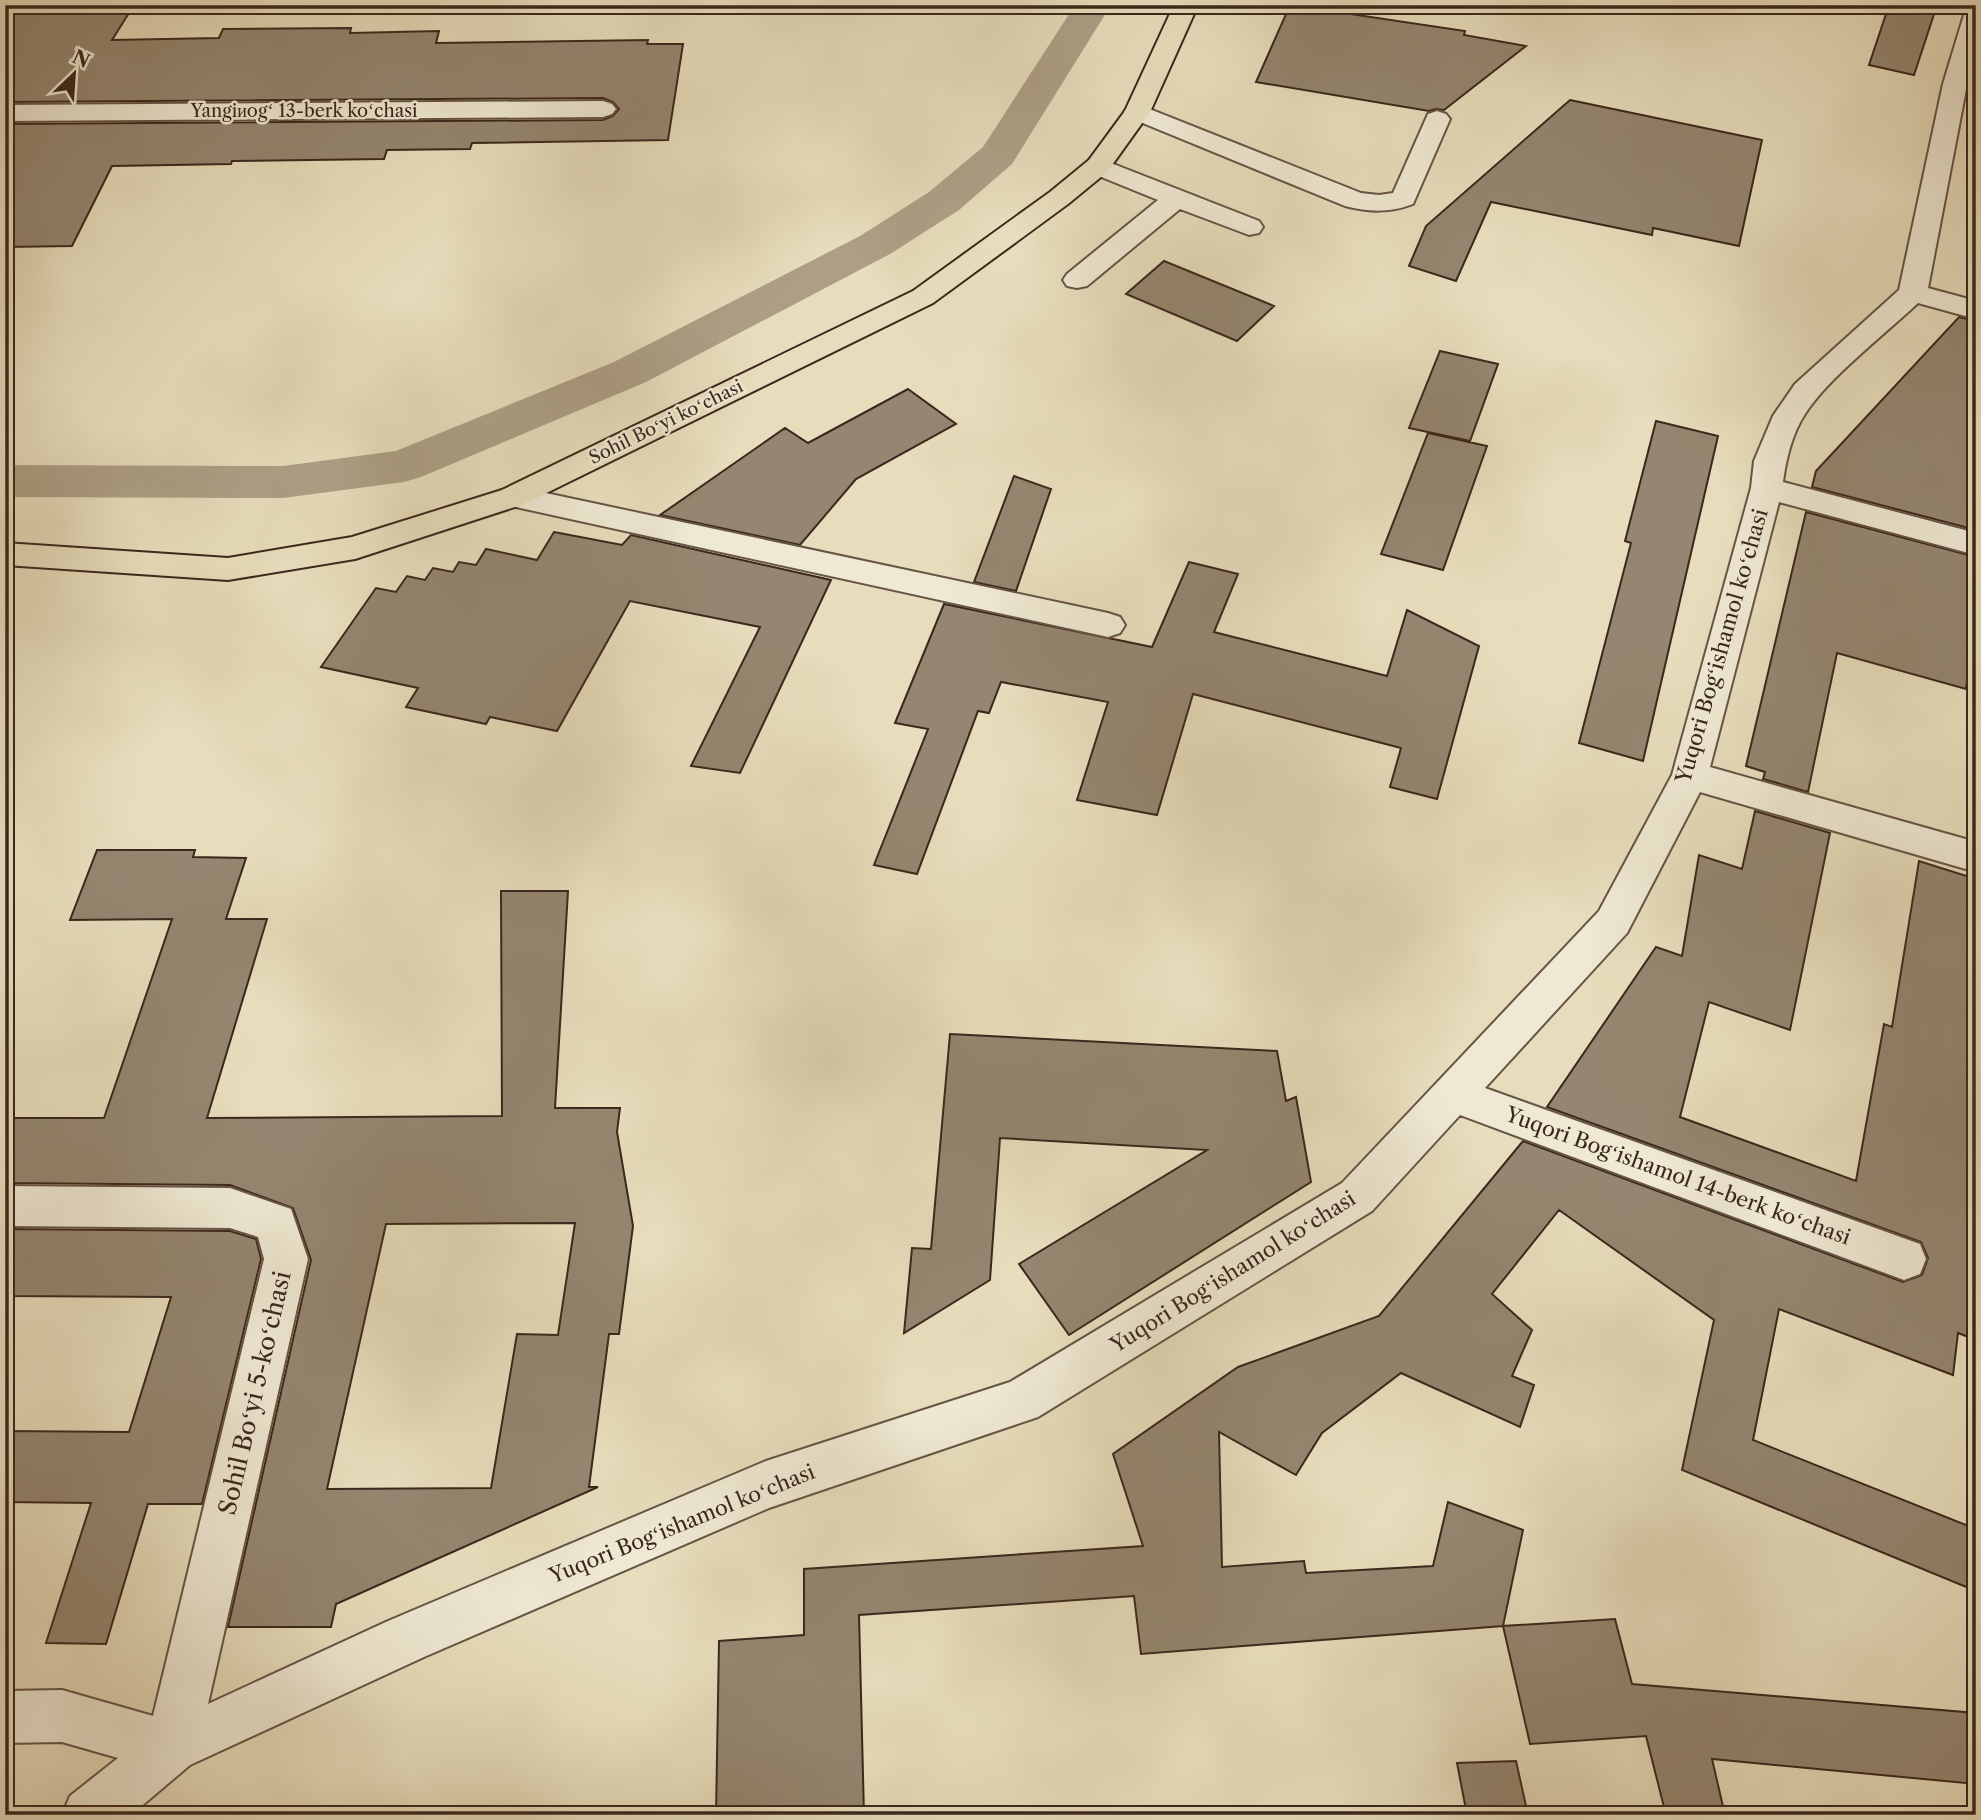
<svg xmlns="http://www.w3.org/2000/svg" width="1981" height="1820" font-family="'Libre Caslon Text',serif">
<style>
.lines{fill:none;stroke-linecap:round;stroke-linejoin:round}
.canal{fill:#ad9f86;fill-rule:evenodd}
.building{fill:#948670;stroke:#3b271d;stroke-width:2;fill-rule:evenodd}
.minor-casing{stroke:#665445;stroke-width:4}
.major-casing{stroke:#3b271d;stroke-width:4}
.minor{fill:#efe9d3;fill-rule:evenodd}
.major{fill:#e7ddbc;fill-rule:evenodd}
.labels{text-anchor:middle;stroke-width:5;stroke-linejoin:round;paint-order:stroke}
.far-street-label{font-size:18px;fill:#3b271d;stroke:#efe9d3}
.street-label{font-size:21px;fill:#3b271d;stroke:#efe9d3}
.near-street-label{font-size:24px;fill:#3b271d;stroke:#efe9d3}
</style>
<rect width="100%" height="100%" fill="#e7ddbc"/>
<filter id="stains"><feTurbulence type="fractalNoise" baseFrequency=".00286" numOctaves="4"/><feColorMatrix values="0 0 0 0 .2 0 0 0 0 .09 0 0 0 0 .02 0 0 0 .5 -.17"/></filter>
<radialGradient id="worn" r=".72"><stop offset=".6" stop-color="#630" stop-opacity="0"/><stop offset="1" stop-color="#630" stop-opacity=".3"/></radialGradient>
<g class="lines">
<path class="canal" d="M1075 5H1111L1012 164 959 210 890 254 646 382 421 477 404 482 283 498 5 497V465L283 466 396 451 614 362 860 236 929 192 983 147Z"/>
</g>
<path class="building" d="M14 5H134L112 40 219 38 223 29 351 28 350 33 439 31 436 43 648 40 647 44H683L668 140 472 143 470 149 387 150 384 159 232 161 231 164 112 166 72 246 5 247V124L603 120 613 116 619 109 613 102 603 98 5 102V35Z
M1290 5 1465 31 1464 35 1526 46 1444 110 1436 109 1429 111 1256 82Z
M1889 5H1937L1914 75 1869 65Z
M1570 100 1762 140 1739 246 1653 228 1652 235 1491 202 1456 281 1409 266 1426 226Z
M1164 261 1274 306 1237 341 1126 294Z
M1959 317 1976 321V530L1812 487 1816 471Z
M1440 351 1498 364 1470 441 1409 428Z
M908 389 956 424 856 479 800 545 660 515 785 428 808 443Z
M1656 421 1718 436 1643 761 1579 743 1631 543 1625 541Z
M1428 433 1487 446 1443 570 1381 554Z
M1014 476 1051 489 1016 591 974 582Z
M1806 512 1976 557V612L1966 689 1837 653 1808 792 1763 779 1765 772 1746 766Z
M554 532 622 545 631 535 831 580 740 773 691 766 760 627 630 601 557 731 490 717 486 724 406 707 418 688 321 667 376 588 396 592 407 576 425 580 433 568 453 572 459 562 476 565 486 549 537 560Z
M1189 562 1238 574 1214 632 1387 676 1407 610 1479 646 1437 799 1390 787 1401 748 1193 694 1157 815 1077 800 1108 702 1001 682 989 713 978 711 917 874 874 865 928 729 895 723 944 604 1152 647Z
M1755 811 1830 833 1790 1030 1709 1002 1680 1117 1856 1181 1884 1024 1892 1027 1919 861 1976 879V1340L1958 1333 1953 1375 1779 1309 1753 1440 1976 1529V1591L1682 1470 1714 1320 1559 1210 1492 1294 1532 1330 1512 1376 1534 1385 1520 1427 1401 1373 1322 1433 1296 1475 1219 1432 1222 1567 1304 1561 1306 1573 1433 1566 1448 1502 1523 1530 1503 1626 1141 1654 1134 1596 859 1615 864 1815H716L719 1641 804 1635V1569L1143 1546 1113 1454 1238 1367 1379 1316 1523 1141 1903 1282 1922 1275 1928 1258 1921 1242 1547 1107 1656 947 1682 956 1699 855 1742 869Z
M97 850H195L193 857 246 858 226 919H267L207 1118 502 1116 501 891H568L555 1108H620L617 1132 633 1226 619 1334H609L589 1487H598L336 1604 331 1627H228L311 1260 293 1208 230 1185 5 1183V1118H104L172 919 70 920ZM575 1223 558 1335 517 1334 491 1488 327 1489 386 1224Z
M950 1034 1277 1051 1286 1101 1296 1097 1311 1182 1069 1335 1019 1264 1207 1150 1000 1138 990 1280 904 1333 912 1248 931 1249Z
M5 1229 230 1231 256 1239 261 1259 202 1504H148L106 1644 46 1643 91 1503 5 1502V1431L129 1432 171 1297 5 1296Z
M1615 1619 1632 1684 1976 1713V1784L1712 1759 1725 1815H1666L1646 1736 1530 1744 1503 1626Z
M1516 1761 1528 1815H1467L1457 1763Z"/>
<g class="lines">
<defs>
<path id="minor" d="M1967 5H1976V54L1967 84 1928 288 1976 301V319L1918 303C1885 334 1828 378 1805 414 1792 434 1786 459 1783 482L1976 533V555L1779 502 1710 767 1976 842V872L1700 792 1627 933 1485 1088 1920 1244 1926 1259 1920 1274 1904 1280 1460 1115 1372 1211 1038 1417 769 1508 424 1657 190 1765 131 1815H62L70 1796 118 1758 62 1742 5 1743V1691L62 1690 153 1716 264 1259 258 1237 230 1228 5 1226V1186L230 1188 291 1209 308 1259 208 1704 388 1621 766 1461 1010 1382 1342 1183 1599 911 1672 775 1751 488 1754 461 1773 416 1795 384 1899 290 1943 84Z
M603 101 612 104 616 109 612 114 603 117 5 121V105Z
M1137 104 1361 193 1379 195 1393 193 1428 114 1437 111 1446 114 1450 119 1413 204C1390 213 1369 212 1345 206L1128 117 1124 112 1128 107Z
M1098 158 1259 221 1263 227 1259 233 1249 235 1180 209 1087 286 1077 288 1067 286 1063 280 1067 274 1158 200 1089 172 1085 166 1089 160Z
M513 486 1108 613 1120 617 1125 625 1120 633 1108 637 502 504 497 497 502 490Z"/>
<path id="major" d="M1174 5H1198L1150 112 1107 172 1068 204 933 303 524 504 355 559 228 580 5 565V543L228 558 352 537 502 490 913 291 1050 192 1089 160 1125 111Z"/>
</defs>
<use href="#minor" class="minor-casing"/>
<use href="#major" class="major-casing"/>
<use href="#minor" class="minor"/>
<use href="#major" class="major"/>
</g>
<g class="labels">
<g class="far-street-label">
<text x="304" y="117">Yangiиogʻ 13-berk koʻchasi</text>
<text transform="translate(666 422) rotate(-26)" y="6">Sohil Boʻyi koʻchasi</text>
</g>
<g class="street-label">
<text transform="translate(1722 646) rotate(-74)" y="7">Yuqori Bogʻishamol koʻchasi</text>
<text transform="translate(1678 1176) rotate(20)" y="7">Yuqori Bogʻishamol 14-berk koʻchasi</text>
<text transform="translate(1233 1272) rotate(-32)" y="7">Yuqori Bogʻishamol koʻchasi</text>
<text transform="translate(682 1524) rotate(-22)" y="7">Yuqori Bogʻishamol koʻchasi</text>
</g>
<g class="near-street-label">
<text transform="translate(255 1393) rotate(-77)" y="8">Sohil Boʻyi 5-koʻchasi</text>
</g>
</g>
<rect width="1981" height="1820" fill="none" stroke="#e7ddbc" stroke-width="28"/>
<rect x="7" y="7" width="1967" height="1806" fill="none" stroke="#3b271d" stroke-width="3.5"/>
<rect x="14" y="14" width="1953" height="1792" fill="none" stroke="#3b271d" stroke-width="2"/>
<g transform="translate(74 74) rotate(25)" stroke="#efe9d3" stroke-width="5" paint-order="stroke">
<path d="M0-5L12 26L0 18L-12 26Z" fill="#3b271d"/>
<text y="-10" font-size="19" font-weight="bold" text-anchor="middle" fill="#3b271d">N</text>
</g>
<rect width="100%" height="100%" filter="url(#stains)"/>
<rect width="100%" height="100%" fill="url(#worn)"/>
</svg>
